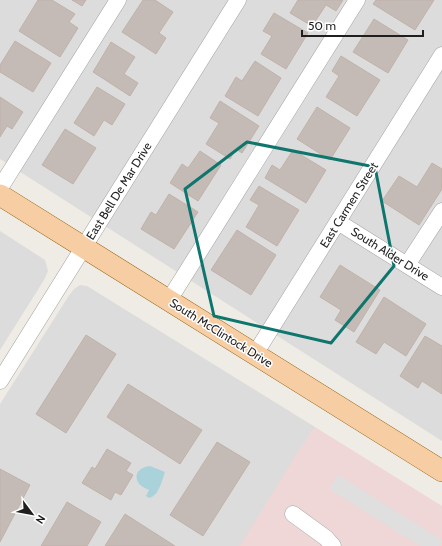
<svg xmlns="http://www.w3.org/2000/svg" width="442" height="546" font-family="Cabin,sans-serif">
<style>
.residential{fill:#dddcdc}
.commercial{fill:#efd6d7}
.parking{fill:#dfdfdf}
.water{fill:#a9d2da}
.building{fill:#c4bbb6;stroke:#c0b2a9}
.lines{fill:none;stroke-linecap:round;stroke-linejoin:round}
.minor-casing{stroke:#a3a3a3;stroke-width:17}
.major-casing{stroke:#925d09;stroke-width:22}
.minor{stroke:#fff;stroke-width:16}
.major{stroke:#f7cea4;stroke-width:21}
.marked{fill:none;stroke:#0f766e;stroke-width:3;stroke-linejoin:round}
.labels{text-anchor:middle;stroke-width:3;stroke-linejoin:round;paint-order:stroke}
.street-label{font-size:12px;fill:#1f1f1f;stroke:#fff}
</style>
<rect width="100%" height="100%" fill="#efece6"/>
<path class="residential" d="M0 0H442V441L0 159Z
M0 231 45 260 48 271 44 280 0 350Z
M80 285 87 286 315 427 241 546H0V404L68 297 74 289Z"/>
<path class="commercial" d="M315 427 442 506V546H240L296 455Z"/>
<path class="parking" d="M338 475 442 540 439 546H420L329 489Z"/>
<path class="water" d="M150 466 165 472C162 480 159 496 149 498L146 496 149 490C145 488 140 486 138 482 133 472 142 467 150 466Z"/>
<path class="building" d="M38 0H52L75 14 69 22 78 28 60 57 19 31Z
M72 0H86L82 6Z
M143 0H155L173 12 159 33 166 38 156 54 122 32Z
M298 0H343L336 11 326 5 312 26 290 13Z
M376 0H434L415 30 373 4Z
M274 13 308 33 286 69 261 54 272 36 263 31Z
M374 19 408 40 388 73 353 52Z
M15 41 51 63 33 92 0 72V65Z
M111 42 135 57 124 74 138 83 130 96 93 72Z
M341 56 380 80 357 116 326 97 339 76 332 71Z
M255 61 281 78 258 116 225 96 236 77 242 81Z
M97 87 125 104 112 125 104 120 94 136 74 123Z
M0 97 23 112 12 129 7 126 0 137Z
M220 101 259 126 242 153 236 149 230 159 206 144 219 123 210 118Z
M317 107 350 128 330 160 297 139Z
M65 129 96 148 73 184 42 165Z
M293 150 326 170 306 203 265 178 272 165 280 170Z
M200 151 221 165 198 201 170 183 182 164 188 168Z
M432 163 442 169V189L419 225 382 201 399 176 417 187Z
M259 186 299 210 277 246 246 227 259 205 250 200Z
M169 194 198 212 174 249 141 229 151 212 156 215Z
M237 230 276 255 251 295 211 270Z
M340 265 380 290 354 332 335 320 341 310 320 297Z
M384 297 426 324 406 356 384 342 376 354 356 342Z
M86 335 116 354 66 433 36 414Z
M425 336 442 346V394L422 381 418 388 400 376Z
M128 384 202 430 180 464 107 417Z
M217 442 250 462 203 536 170 515Z
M107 449 131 463 126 471 133 475 121 495 115 492 111 500 82 483 92 467 95 469Z
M0 469 30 485 0 542Z
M67 502 101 522 87 546H41Z
M125 514 175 546H105Z"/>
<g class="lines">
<defs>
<path id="minor" d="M0 188 118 0
M338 222 442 287
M407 265 442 211
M169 300 357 0
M255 354 442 55
M0 381 238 0
M293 514 326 538 333 546"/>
<path id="major" d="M0 195 442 471"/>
</defs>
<use href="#minor" class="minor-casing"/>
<use href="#major" class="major-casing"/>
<use href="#minor" class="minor"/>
<use href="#major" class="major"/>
</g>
<path class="marked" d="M247 142 375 167 394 266 331 343 214 316 185 189Z"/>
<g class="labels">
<g class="street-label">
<text transform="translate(119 191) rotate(-58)" y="4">East Bell De Mar Drive</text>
<text transform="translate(349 205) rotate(-58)" y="4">East Carmen Street</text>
<text transform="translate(390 254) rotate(32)" y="4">South Alder Drive</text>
<text transform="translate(221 333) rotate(32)" y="4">South McClintock Drive</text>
</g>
</g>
<g transform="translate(32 514) rotate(122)" stroke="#ffffff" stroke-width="3" paint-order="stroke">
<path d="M0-3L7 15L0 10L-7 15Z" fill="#1f1f1f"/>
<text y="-6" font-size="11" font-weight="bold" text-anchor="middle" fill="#1f1f1f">N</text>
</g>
<path d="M302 30v6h121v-6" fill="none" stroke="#1f1f1f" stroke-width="2"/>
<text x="308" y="30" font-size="12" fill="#1f1f1f" stroke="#ffffff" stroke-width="3" paint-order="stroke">50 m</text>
</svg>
